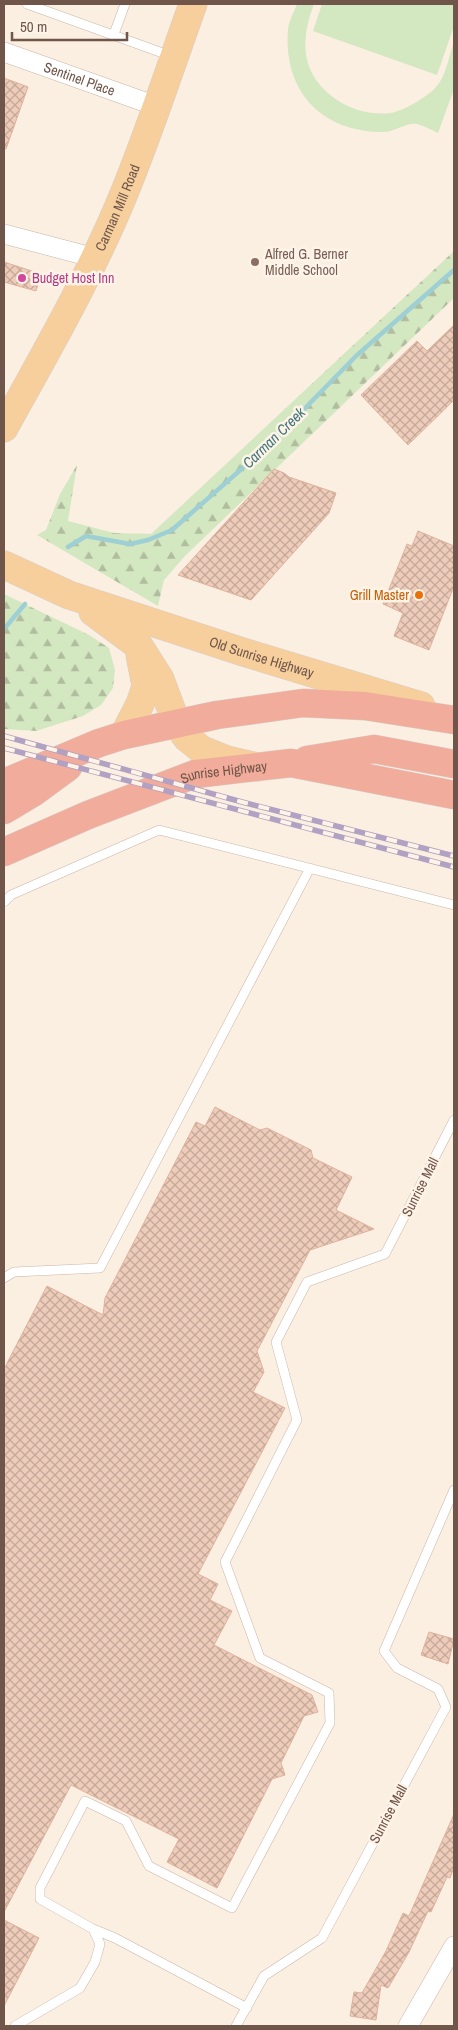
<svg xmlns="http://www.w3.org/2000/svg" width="458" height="2030" font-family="'Archivo Narrow',sans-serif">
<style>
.forest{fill:url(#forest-firs)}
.park{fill:#d3e7c1}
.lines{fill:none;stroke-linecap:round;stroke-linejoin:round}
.stream{stroke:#9ecfd4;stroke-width:4.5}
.building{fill:url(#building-cross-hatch);stroke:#e0b29c}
.lane-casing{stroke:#cab6a9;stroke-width:10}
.street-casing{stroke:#cab6a9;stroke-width:20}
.primary-casing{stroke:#d7cfcc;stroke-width:29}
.highway-casing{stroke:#d7cfcc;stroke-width:29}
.lane{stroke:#fff;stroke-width:9}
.street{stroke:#fff;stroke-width:19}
.primary{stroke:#f6cf9d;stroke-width:28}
.highway{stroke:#f2ac9b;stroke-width:28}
.rail-casing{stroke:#b1a1c2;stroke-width:5.5}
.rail{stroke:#fef3e7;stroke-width:4;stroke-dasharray:11;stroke-linecap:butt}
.education-dot{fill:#8d6e63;stroke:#fef3e7;stroke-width:2}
.hotel-dot{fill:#d1479c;stroke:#fef3e7;stroke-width:2}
.food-dot{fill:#e8710a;stroke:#fef3e7;stroke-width:2}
.labels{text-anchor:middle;stroke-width:5;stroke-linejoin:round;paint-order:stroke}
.street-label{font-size:14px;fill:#70554a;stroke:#fef3e7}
.education-label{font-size:14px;fill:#785e54;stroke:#fef3e7;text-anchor:start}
.hotel-label{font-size:14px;fill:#b23c85;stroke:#fef3e7;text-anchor:start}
.food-label{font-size:14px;fill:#c56008;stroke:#fef3e7;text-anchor:end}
.water-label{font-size:15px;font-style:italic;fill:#42767c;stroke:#fef3e7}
</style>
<defs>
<pattern id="forest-firs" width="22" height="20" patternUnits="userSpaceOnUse" patternTransform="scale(1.25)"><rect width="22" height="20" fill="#d3e7c1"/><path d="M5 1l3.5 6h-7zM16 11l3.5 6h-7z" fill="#b0be9f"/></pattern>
<pattern id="building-cross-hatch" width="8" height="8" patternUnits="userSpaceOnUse" patternTransform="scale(1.25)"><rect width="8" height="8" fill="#eeccba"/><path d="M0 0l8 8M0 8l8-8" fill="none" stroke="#c5a899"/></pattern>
</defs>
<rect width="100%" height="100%" fill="#fbefe1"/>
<path class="forest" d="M454 251V298L185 556 164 580 158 606 37 535 46 530 60 494 77 465 68 521 114 533 151 534Z
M4 594 89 635 109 648 115 670 113 688 101 705 83 716 36 731 4 729Z"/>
<path class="park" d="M297 4H314C306 25 301 49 311 71 324 99 359 117 390 113 402 112 427 97 436 87 446 77 449 55 454 42V89L438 133C432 130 424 126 417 124 407 122 394 132 383 132 321 132 283 91 288 29 289 21 294 12 297 4Z
M322 4H454V26L437 75 313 31Z"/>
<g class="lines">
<path class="stream" d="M68 547 86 536 130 544 148 540 172 530 271 443 356 356 454 270
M4 629 25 604"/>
</g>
<path class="building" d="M4 78 28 87 6 149H4Z
M4 262 41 274 36 291 4 282Z
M454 325V400L408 445 361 395 417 341 427 351Z
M274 469 284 473 289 477 336 493 329 513 251 600 178 575Z
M418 531 454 546V586L429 650 394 636 403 613 383 604 407 544 412 546Z
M215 1107 260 1130 267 1128 311 1150 313 1158 352 1177 336 1210 374 1229 310 1250 257 1351 264 1372 253 1392 285 1408 198 1574 218 1584 210 1600 232 1611 214 1645 312 1695 318 1712 304 1716 281 1763 285 1775 272 1779 217 1888 167 1862 179 1839 71 1785 4 1912V1369L47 1286 103 1315 105 1298 196 1122 205 1126Z
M429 1632 454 1639 448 1664 421 1655Z
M454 1814V1867L450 1878 447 1877 431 1912 428 1911 409 1952 388 1988 381 1985 376 2020 350 2016 354 1992 362 1993 386 1951 403 1913 409 1916Z
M4 1920 39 1938 4 2006Z"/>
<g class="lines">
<defs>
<path id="lane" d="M27 4 171 56
M114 34 125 4
M4 902 11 895 159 830 454 905
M4 1278 14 1272 100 1268 310 868
M247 2008 115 1938 93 1929 40 1899V1888L85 1801 126 1821 149 1866 232 1908 330 1723 329 1693 260 1658 225 1562 297 1420 276 1342 307 1282 385 1254 454 1120
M15 2026 80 1988 95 1962 100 1944 93 1929
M236 2026 264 1976 322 1938 446 1707 438 1689 397 1668 384 1651 454 1490"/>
<g id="street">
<path id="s1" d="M4 52 156 106"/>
<path d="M4 234 95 258"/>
<path d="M408 2026 454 1946"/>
</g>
<g id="primary">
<path id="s2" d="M4 428C46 352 90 276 123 196 149 133 170 68 193 4"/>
<path id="s3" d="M4 565 69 595 243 652 421 706"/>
<path d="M93 612 139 646 160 679 176 722 187 738 202 750 227 760 258 767"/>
<path d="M124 735 140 704 146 686 140 655"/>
</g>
<g id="highway">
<path d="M307 760 374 749 454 764"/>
<path d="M4 783 99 743 124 735 217 715 303 703 365 706 454 720"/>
<path d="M4 810 34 792 68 767"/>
<path id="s4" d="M4 852 88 815 195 774 291 763 454 795"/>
</g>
</defs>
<use href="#lane" class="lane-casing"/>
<use href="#street" class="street-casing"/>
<use href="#primary" class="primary-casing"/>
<use href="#highway" class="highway-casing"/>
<use href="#lane" class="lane"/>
<use href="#street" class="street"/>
<use href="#primary" class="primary"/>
<use href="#highway" class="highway"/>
<defs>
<path id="rail" d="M4 736 242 802 454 856
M4 748 454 867"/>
</defs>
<use href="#rail" class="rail-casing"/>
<use href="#rail" class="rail"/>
</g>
<circle class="education-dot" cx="255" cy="262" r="5"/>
<circle class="hotel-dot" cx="22" cy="278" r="5"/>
<circle class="food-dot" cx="419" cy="595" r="5"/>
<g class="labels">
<g class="street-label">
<text dy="5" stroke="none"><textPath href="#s1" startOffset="80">Sentinel Place</textPath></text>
<text dy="5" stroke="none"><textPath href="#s2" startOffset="248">Carman Mill Road</textPath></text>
<text dy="5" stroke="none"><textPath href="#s3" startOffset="274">Old Sunrise Highway</textPath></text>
<text dy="5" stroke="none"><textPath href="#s4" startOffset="235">Sunrise Highway</textPath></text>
<text transform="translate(420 1187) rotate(-63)" y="5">Sunrise Mall</text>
<text transform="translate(388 1814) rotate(-62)" y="5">Sunrise Mall</text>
</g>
<g class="education-label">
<text x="265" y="259">Alfred G. Berner<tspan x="265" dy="16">Middle School</tspan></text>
</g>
<g class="hotel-label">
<text x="32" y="283">Budget Host Inn</text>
</g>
<g class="food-label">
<text x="409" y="600">Grill Master</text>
</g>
<g class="water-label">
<text transform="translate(274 438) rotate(-44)" y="5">Carman Creek</text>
</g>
</g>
<rect width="458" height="2030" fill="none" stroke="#70554a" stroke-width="10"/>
<path d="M12 32v8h115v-8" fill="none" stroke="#70554a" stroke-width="2.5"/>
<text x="20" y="32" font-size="15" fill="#70554a" stroke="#fef3e7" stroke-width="4" paint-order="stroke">50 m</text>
</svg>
